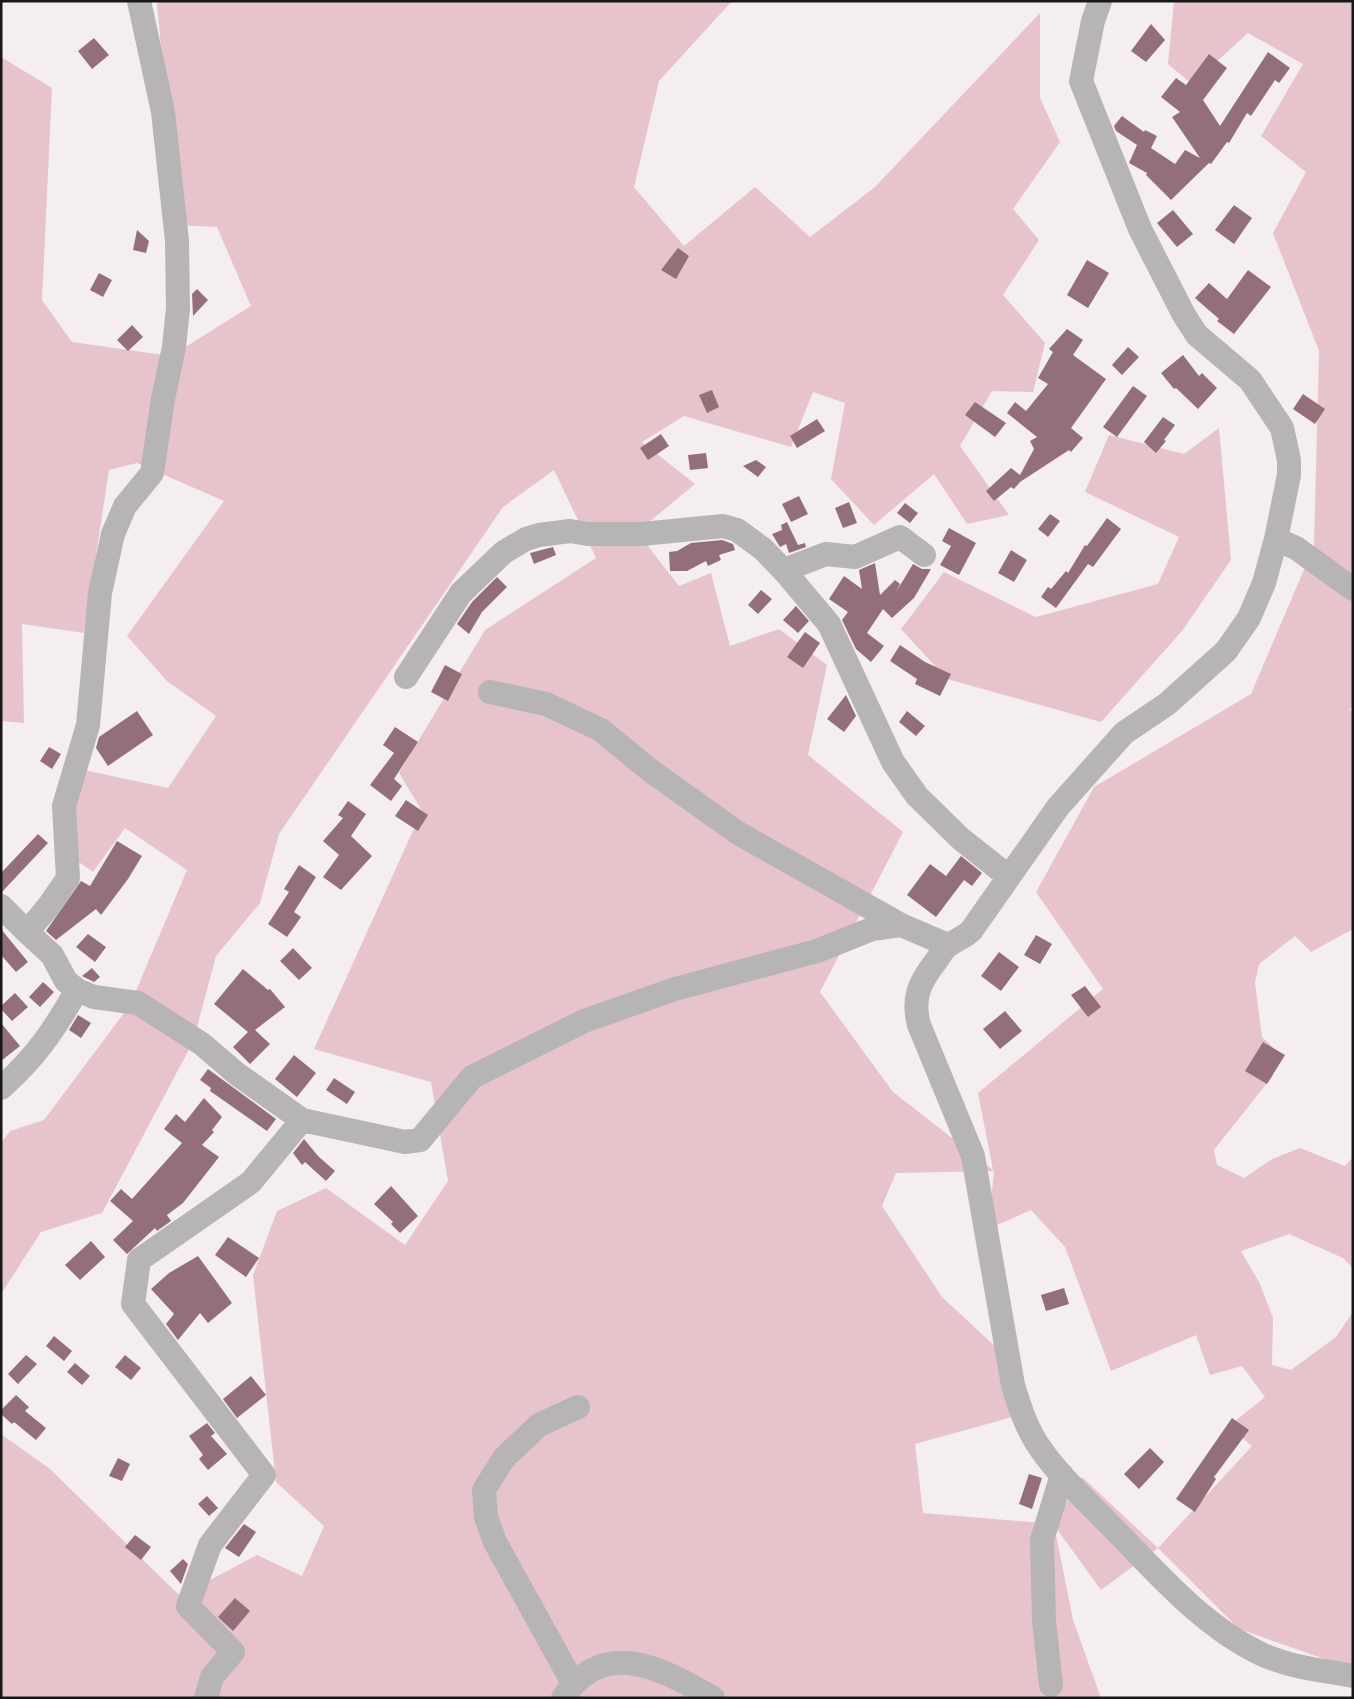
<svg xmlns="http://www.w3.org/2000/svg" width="1354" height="1699" font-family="'Nunito Sans',sans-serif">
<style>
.green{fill:#e7c3cb;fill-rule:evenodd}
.building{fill:#937079}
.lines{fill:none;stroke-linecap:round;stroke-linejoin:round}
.minor{stroke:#b7b4b5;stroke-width:24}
</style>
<rect width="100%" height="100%" fill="#f5eef0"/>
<path class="green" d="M160 1H732L659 81 634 187 684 246 755 187 810 237 875 187 1040 13V98L1060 142 1013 209 1039 240 1003 295 1045 343 1033 392 992 391 960 446 1009 515 967 524 934 474 874 525 831 479 845 403 813 392 791 447 684 416 642 442 695 484 637 532 679 586 711 573 730 646 779 629 827 665 808 755 903 832 820 992 893 1092 993 1170 978 1093 1103 989 1036 892 1094 787 1251 694 1314 546 1319 351 1273 233 1306 172 1261 136 1303 64 1248 33 1192 84 1168 64 1174 1H1353V704L1350 710 1353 712V929L1311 952 1295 936 1259 964 1255 983 1262 1037 1282 1056 1271 1078 1214 1150 1217 1165 1244 1178 1272 1159 1300 1148 1345 1166 1353 1157V1268L1343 1258 1289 1234 1241 1251 1260 1284 1273 1318 1272 1365 1291 1370 1336 1337 1353 1312V1669L1239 1629 1158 1548 1101 1590 1054 1525 1073 1620 1101 1698H1V1434L50 1469 180 1596 257 1555 302 1576 324 1526 276 1482 253 1275 277 1211 326 1188 405 1245 448 1181 431 1082 314 1049 422 811 399 773 485 630 596 558 554 470 503 507 279 834 260 903 216 956 193 1042 102 1213 41 1232 1 1294V1143L10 1131 44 1120 130 1005 187 870 125 828 93 872 69 855 64 809 84 770 168 788 216 716 167 681 127 636 224 501 137 463 109 470 84 633 22 624 24 723 1 721V57L52 88 42 300 72 342 171 356 251 306 217 227 178 225 157 4ZM994 1171 988 1229 1031 1210 1065 1247 1111 1371 1196 1335 1210 1375 1242 1366 1265 1397 1229 1426 1252 1446 1158 1548 1082 1477 1053 1524 923 1513 915 1444 1034 1411 1013 1363 942 1297 882 1206 896 1173Z
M1219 428 1231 560 1182 631 1101 722 947 679 901 629 944 572 1036 617 1158 584 1179 537 1085 492 1109 435 1184 454Z"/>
<path class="building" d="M1151 24 1165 40 1146 62 1131 51Z
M94 38 109 55 92 69 78 51Z
M1268 52 1290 68 1279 83 1275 80 1251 116 1247 113 1229 143 1227 142 1211 164 1209 163 1171 200 1146 175 1147 173 1129 163 1137 145 1116 131 1114 126 1122 116 1144 132 1145 130 1157 136 1151 148 1175 164 1185 150 1200 158 1172 117 1180 112 1161 97 1176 78 1186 85 1209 54 1227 68 1203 100 1220 126Z
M1234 205 1252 218 1234 244 1215 230Z
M1173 210 1193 234 1177 247 1157 223Z
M137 230 149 241 146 253 133 250Z
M678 248 689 256 676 279 661 270Z
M1087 260 1109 273 1088 308 1067 295Z
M1248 270 1271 287 1234 334 1217 321 1219 319 1195 298 1209 283 1227 299Z
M99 273 112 280 103 297 90 290Z
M197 289 208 300 193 316 192 294Z
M132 325 143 337 128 351 117 340Z
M1067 329 1083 340 1073 355 1106 379 1071 428 1083 438 1071 452 1069 450 1020 482 1014 489 1011 487 994 501 986 491 1011 468 1020 475 1034 449 1030 441 1037 437 1007 413 1015 402 1026 411 1048 384 1038 378 1053 352 1049 349Z
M1128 347 1139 357 1122 375 1112 365Z
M1183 355 1199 376 1202 373 1217 388 1198 409 1176 388 1174 389 1161 373Z
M1133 386 1147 396 1117 437 1103 427Z
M712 390 719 407 707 413 699 395Z
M1303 394 1325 409 1315 424 1293 409Z
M975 402 1006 423 995 437 965 415Z
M1163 417 1175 425 1164 440 1166 441 1156 453 1144 442Z
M817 419 825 431 797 448 790 436Z
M661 434 669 446 648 460 640 448Z
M706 453 708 468 690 470 688 455Z
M756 460 766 467 758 477 743 466Z
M799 496 808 514 791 522 782 504Z
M849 502 857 523 843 528 835 508Z
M905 503 918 513 910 523 897 513Z
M1050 514 1060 521 1048 537 1038 529Z
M1107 518 1121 529 1093 567 1088 564 1056 608 1041 597 1048 587 1051 589 1066 571 1068 573 1085 545 1087 546Z
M787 522 798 545 805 543 806 547 789 553 786 544 780 547 772 534 782 530 781 525Z
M949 528 976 543 959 575 940 565 951 546 942 541Z
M722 540 733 544 735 550 719 555 721 560 708 566 706 561 687 571H670L669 552 677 551 691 543Z
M553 547 556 555 534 564 530 553Z
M1011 550 1027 560 1014 582 998 573Z
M875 563 880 595 895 580 900 584 896 592 913 564 922 569H931L914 598 892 618 883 609 867 633 884 646 871 662 856 649 842 620 848 612 829 599 844 576 862 589 859 570Z
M497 577 507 587 482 612 469 634 457 624 472 602Z
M761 590 772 599 758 614 748 605Z
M796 606 809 621 798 633 783 620Z
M805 632 820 643 803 668 787 657Z
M900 645 925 662 951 674 940 696 915 684 917 679 890 661Z
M445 665 462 674 448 701 431 692Z
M846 695 856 716 844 732 827 719Z
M137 711 153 735 108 766 96 748 99 737Z
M907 711 925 726 916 736 899 722Z
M395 727 418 742 394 779 402 786 391 801 370 785 394 753 383 745Z
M49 747 61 754 52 769 40 761Z
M406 800 428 815 418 831 395 816Z
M348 801 366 814 351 836 372 856 341 890 323 877 339 855 323 841 343 818 338 815Z
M38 834 48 843 1 893V873Z
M117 841 142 856 128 879 101 915 96 909 56 940 46 931 81 881 90 886Z
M961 856 982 873 972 886 964 880 936 917 907 895 930 864 946 876Z
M299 865 316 877 294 912 301 917 287 937 268 924 289 892 284 889Z
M1 929 28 962 16 972 1 955Z
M88 934 106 947 95 962 76 947Z
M1036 935 1052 944 1040 964 1024 955Z
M293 948 312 968 299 980 280 961Z
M999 952 1019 967 1001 991 981 976Z
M92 968 100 977 94 982 82 976Z
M243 969 268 990 270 989 285 1007 255 1030 270 1044 250 1064 233 1047 248 1032 214 1004Z
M43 982 54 992 40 1007 29 997Z
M1085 986 1101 1007 1088 1017 1071 995Z
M15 993 28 1007 12 1021 1 1009V1006Z
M1005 1011 1022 1031 1000 1049 983 1029Z
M78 1015 91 1023 81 1038 69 1030Z
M1 1023 20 1046 1 1061Z
M1263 1042 1285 1055 1267 1084 1245 1071Z
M294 1055 316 1073 297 1097 275 1079Z
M208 1069 276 1119 267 1131 210 1091 211 1088 200 1080Z
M334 1078 355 1092 347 1104 326 1090Z
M204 1098 222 1117 212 1130 214 1132 202 1145 219 1157 183 1203 167 1215 171 1221 157 1231 155 1228 127 1254 113 1240 133 1221 110 1201 121 1189 132 1199 182 1143 164 1129 176 1114 185 1122Z
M304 1139 318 1156 335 1171 326 1181 305 1162 302 1165 293 1153Z
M391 1186 418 1216 400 1233 391 1224 393 1222 374 1204Z
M228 1237 259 1258 246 1277 215 1255Z
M91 1241 105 1257 80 1280 65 1265Z
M198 1256 232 1303 208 1323 200 1313 178 1340 166 1324 174 1314 151 1289 169 1273Z
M1064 1288 1069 1304 1046 1311 1041 1295Z
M54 1336 72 1351 64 1361 46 1346Z
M26 1355 37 1364 18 1384 8 1374Z
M125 1355 141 1368 131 1380 115 1367Z
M75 1363 90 1376 82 1385 67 1372Z
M251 1376 266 1395 237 1418 223 1399Z
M16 1395 29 1407 25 1411 46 1428 36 1440 14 1422 12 1424 1 1414V1410Z
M1232 1418 1249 1430 1214 1477 1216 1479 1195 1512 1176 1499Z
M207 1423 215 1433 211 1436 227 1454 208 1470 199 1459 203 1455 189 1436Z
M1150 1448 1164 1462 1139 1489 1124 1474Z
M118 1458 130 1464 122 1481 109 1476Z
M1029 1474 1042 1478 1032 1509 1019 1504Z
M207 1496 218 1508 209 1516 198 1504Z
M244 1524 256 1532 239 1557 225 1548Z
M135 1535 151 1547 141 1560 125 1547Z
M183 1559 188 1564 181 1584 170 1571Z
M235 1598 250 1611 233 1631 218 1617Z"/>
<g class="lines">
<path class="minor" d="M139 1 163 112 177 241 178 308 174 347 163 399 152 473 125 506 113 534 100 593 88 725 64 806 68 878 48 907 27 932 52 955 66 981 77 990 94 997 138 1003 202 1044 237 1074 302 1120 405 1142 420 1140 472 1077 584 1021 675 989 817 951 872 929 901 925 948 945
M1100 1 1093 21 1081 81 1140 229 1184 315 1197 335 1250 380 1282 428 1289 460V475L1276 539 1264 583 1249 618 1226 651 1167 704 1124 733 1058 807 971 931C962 939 955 940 948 946 943 949 940 956 936 961 919 983 912 998 919 1025L973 1156 1013 1385C1019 1405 1025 1424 1036 1442 1055 1472 1084 1498 1109 1524 1155 1570 1198 1622 1257 1652 1286 1667 1321 1670 1353 1676
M1276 539 1296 548 1353 589
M786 573 792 567 826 554 855 557 900 537 924 555
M406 677 461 593 504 552 526 539 539 535 570 531 588 534H642L723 526 737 530 763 549 786 573 829 624 893 762 917 796 961 839 1009 877
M490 692 546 704 601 730 651 771 738 833 901 925
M1 906 27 932
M1 1088C36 1057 54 1030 77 990
M573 1683 495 1542 486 1517 484 1490 504 1458 539 1425 578 1407
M1051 1685 1044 1621 1042 1540 1062 1475
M206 1698 212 1677 233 1652 188 1606 210 1545 264 1475 133 1304 139 1260 251 1182 302 1120
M563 1698C604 1636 663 1669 713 1698"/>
</g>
<rect width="1354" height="1699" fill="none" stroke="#191617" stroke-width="5"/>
</svg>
